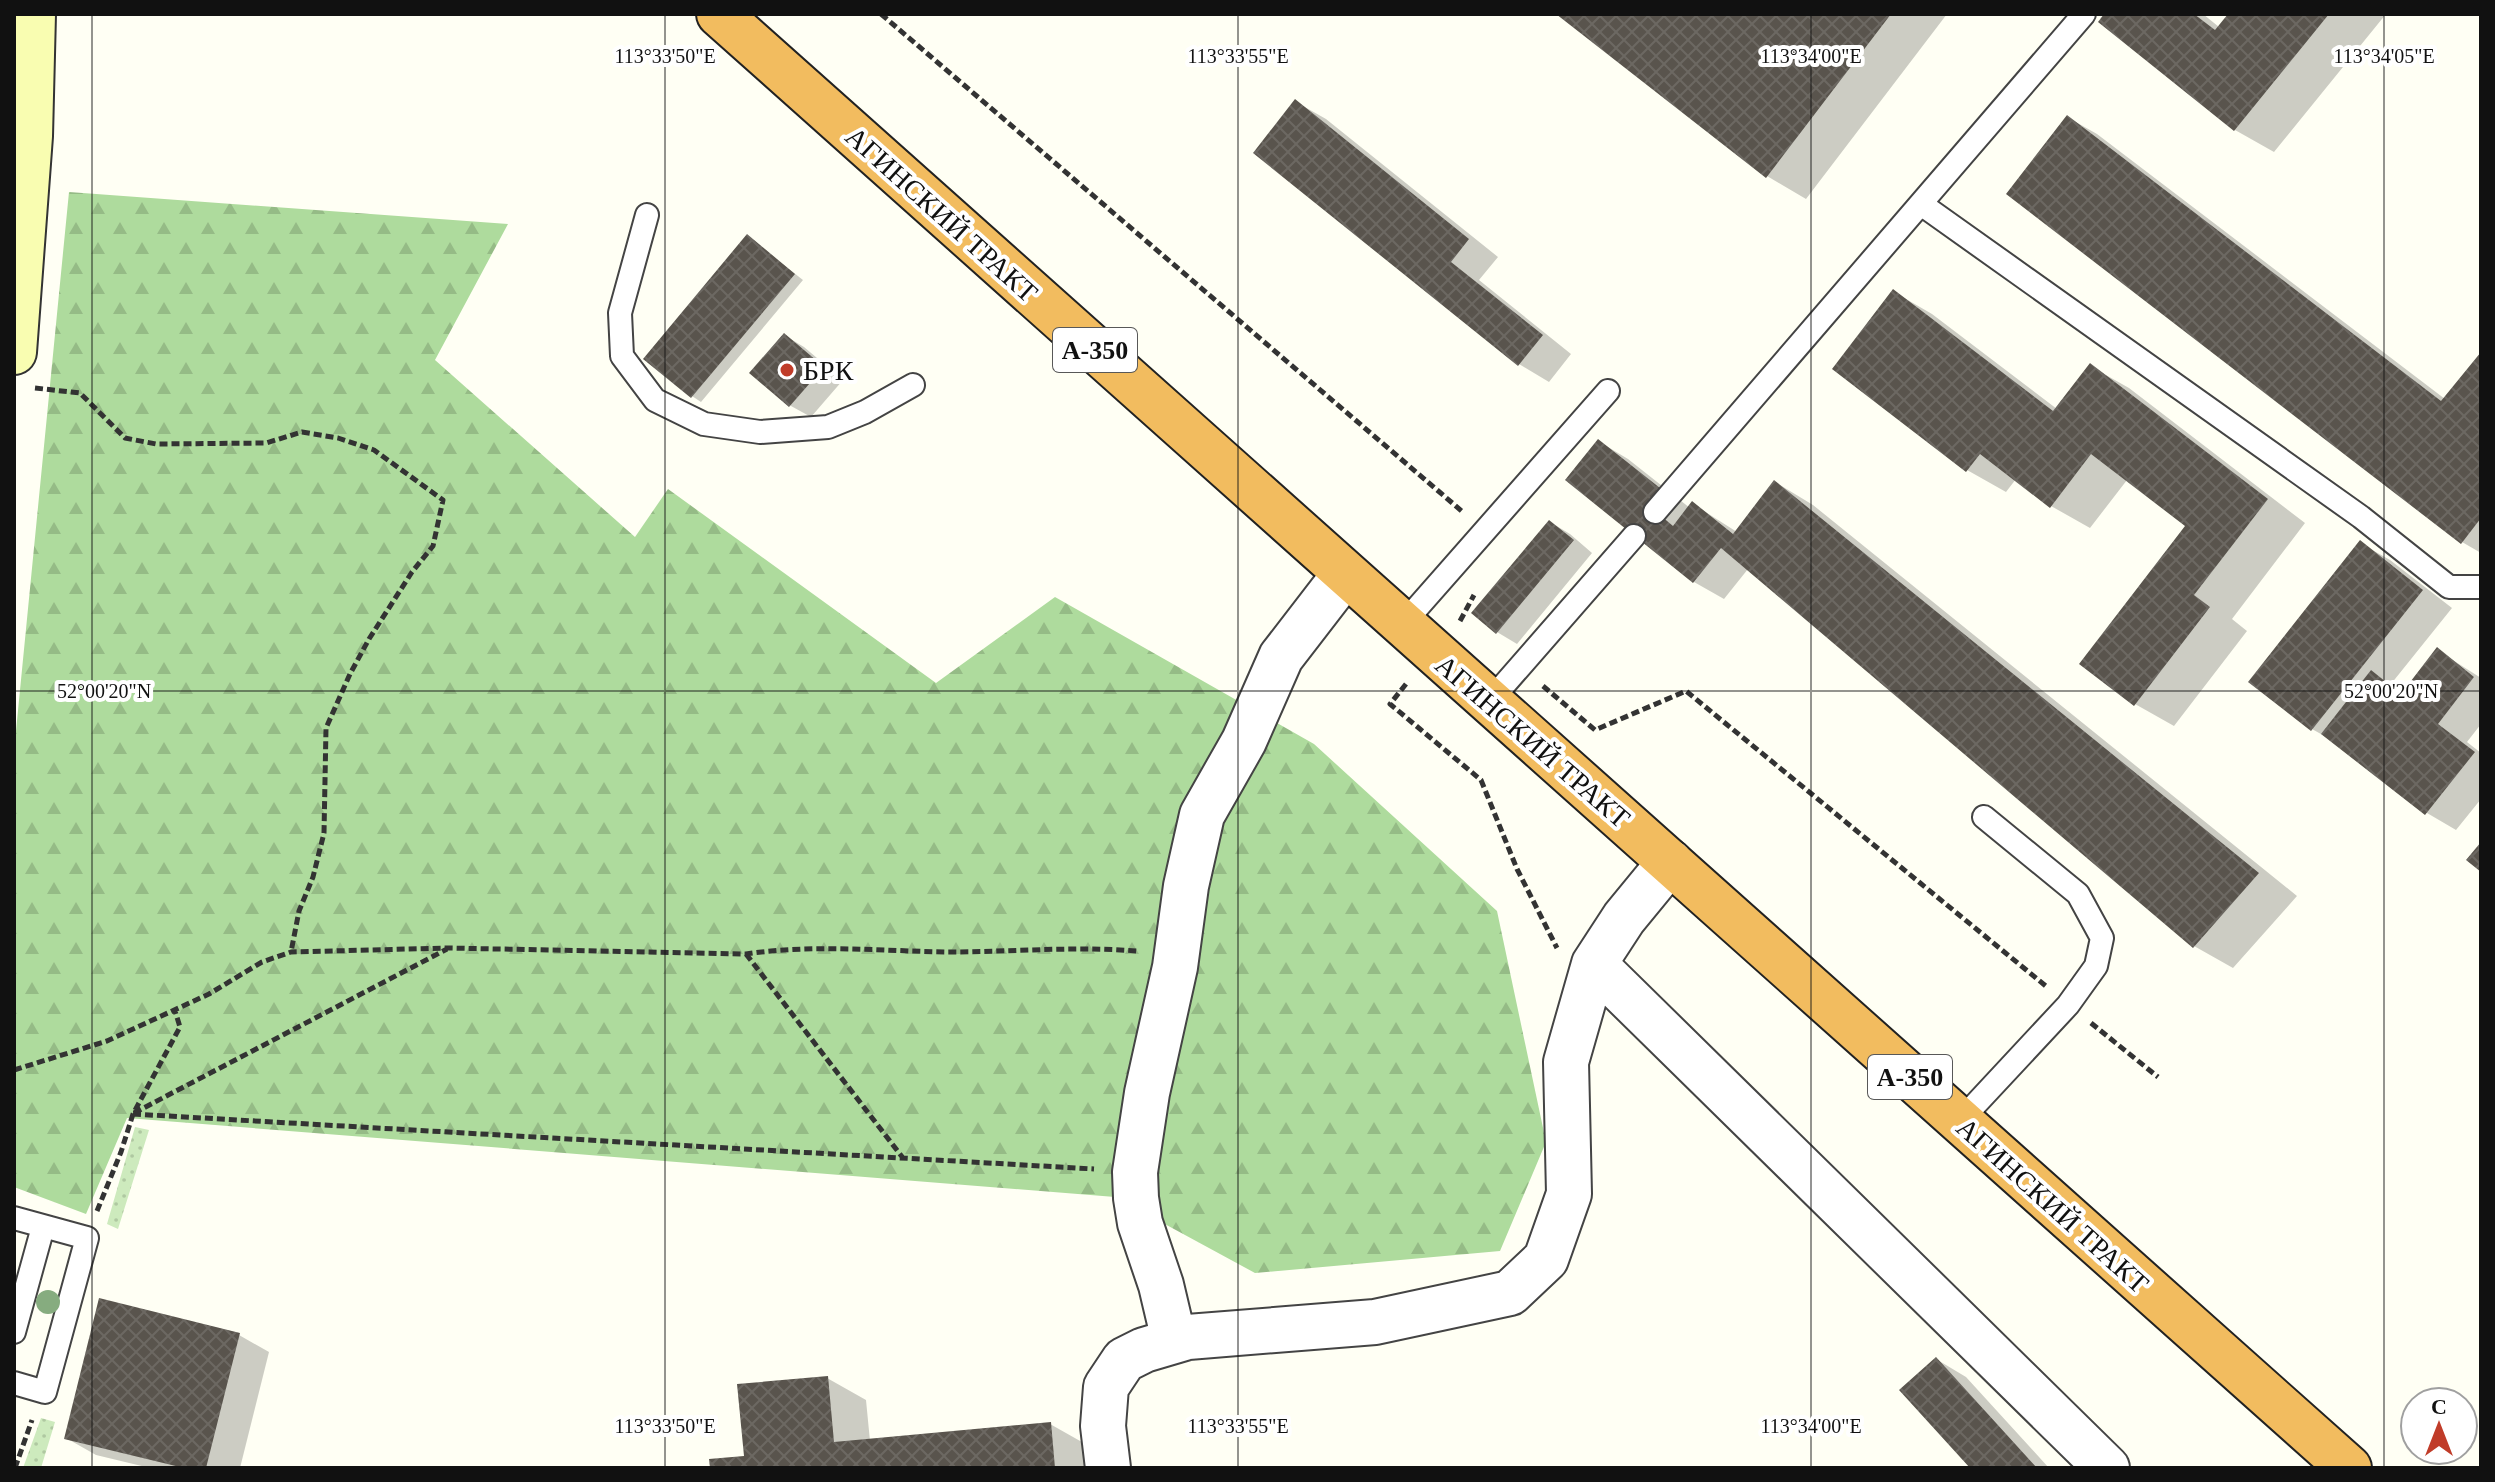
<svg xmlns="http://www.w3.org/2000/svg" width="2495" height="1482" font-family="Georgia,serif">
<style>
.grass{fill:url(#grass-dots)}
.forest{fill:url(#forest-firs)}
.shadow{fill:#0003}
.building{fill:url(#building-cross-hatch)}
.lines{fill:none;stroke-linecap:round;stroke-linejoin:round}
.lane-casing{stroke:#444;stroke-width:26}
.street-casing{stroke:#444;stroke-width:48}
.secondary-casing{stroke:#333;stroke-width:48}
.highway-casing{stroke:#222;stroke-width:48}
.path{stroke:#333;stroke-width:5;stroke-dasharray:8 4;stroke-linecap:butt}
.lane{stroke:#fff;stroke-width:22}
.street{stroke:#fff;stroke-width:44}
.secondary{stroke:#f9fdb1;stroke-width:44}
.highway{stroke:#f2bc5f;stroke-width:44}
.tree{fill:#86ac7f}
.ticks{fill:none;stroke:#111;stroke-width:2;stroke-opacity:0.45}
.poi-dot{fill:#c03c29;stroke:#fff;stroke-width:3}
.labels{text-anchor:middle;stroke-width:8;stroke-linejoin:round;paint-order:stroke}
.shield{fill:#fff;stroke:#585858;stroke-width:2}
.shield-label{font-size:26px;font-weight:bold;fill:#111}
.street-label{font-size:28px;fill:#111;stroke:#fff}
.poi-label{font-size:28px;fill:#111;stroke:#fff;text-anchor:start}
.ticks-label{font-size:20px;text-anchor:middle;fill:#111;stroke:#fff;stroke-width:8;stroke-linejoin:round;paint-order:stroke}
</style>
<defs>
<pattern id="grass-dots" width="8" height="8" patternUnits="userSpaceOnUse" patternTransform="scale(2)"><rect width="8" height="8" fill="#cdeabd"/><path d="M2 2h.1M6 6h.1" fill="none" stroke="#afc8a1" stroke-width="1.8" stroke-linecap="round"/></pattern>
<pattern id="forest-firs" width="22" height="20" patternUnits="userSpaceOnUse" patternTransform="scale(2)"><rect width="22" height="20" fill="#aedb9d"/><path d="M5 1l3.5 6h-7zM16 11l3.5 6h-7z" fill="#95bb86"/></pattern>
<pattern id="building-cross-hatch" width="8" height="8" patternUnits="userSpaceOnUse" patternTransform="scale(2)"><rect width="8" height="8" fill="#59544d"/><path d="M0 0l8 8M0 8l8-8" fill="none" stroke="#6c6862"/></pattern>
</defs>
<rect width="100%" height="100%" fill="#fffff4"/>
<path class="grass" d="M135 1127 149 1130 118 1229 107 1224Z
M41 1418 55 1422 41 1468H23Z"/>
<path class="forest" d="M69 192 508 224 435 360 635 537 668 489 936 683 1055 597 1314 744 1497 911 1546 1142 1500 1251 1255 1273 1115 1197 127 1118 86 1214 14 1187V751Z"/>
<path class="shadow" d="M1560 14H1947L1806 199 1767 176Z
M2107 14H2203L2219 27 2230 14H2386L2274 152 2235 130 2101 21Z
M1296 102 1326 119 1498 257 1479 280 1571 354 1549 382 1519 364 1255 152Z
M2067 117 2097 134 2445 399 2481 353V553L2462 542Z
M748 237 803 280 701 402 692 396Z
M1894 292 1932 314 2057 409 2090 366 2129 388 2305 523 2232 619 2247 631 2174 726 2135 704 2188 526 2127 480 2090 528 2051 506 2016 479 2006 492 1967 470Z
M784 335 804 347 843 380 811 417 791 406 752 372Z
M1598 441 1628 459 1690 508 1693 504 1737 532 1775 482 1813 505 2297 896 2233 968 2194 946 1748 569 1724 599 1694 582Z
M1550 522 1570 534 1592 553 1517 644 1497 632Z
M2360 543 2390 560 2452 608 2391 684 2404 692 2437 650 2481 678V724L2467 742 2481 753V799L2456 830 2427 813 2335 742 2312 729Z
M239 1335 269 1352 240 1468H150L96 1455 66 1438Z
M1936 1359 1966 1377 2049 1468H1973Z
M827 1378 866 1400 870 1441 1050 1424 1089 1446 1091 1468H712L746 1458Z"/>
<path class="building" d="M1556 14H1891L1766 178Z
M2104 14H2194L2215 30 2228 14H2329L2234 131 2098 22Z
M1295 99 1469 239 1451 262 1543 335 1518 366 1253 153Z
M2067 115 2441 401 2481 352V518L2461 544 2006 194Z
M747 234 795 274 691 398 643 359Z
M1893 289 2053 411 2090 363 2268 499 2194 595 2210 607 2134 706 2079 664 2185 526 2091 454 2050 508 1980 454 1966 472 1832 369Z
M784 333 824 367 789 407 749 373Z
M1598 439 1660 488 1647 504 1673 526 1692 501 1733 534 1774 480 2259 873 2193 948 1721 548 1693 583 1565 480Z
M1549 520 1574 540 1496 634 1471 613Z
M2360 540 2423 590 2311 731 2248 682Z
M2437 647 2474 677 2438 724 2475 752 2425 815 2321 734 2371 670 2401 694Z
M2481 842V872L2466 860Z
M99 1298 240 1333 206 1468H184L64 1439Z
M1936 1357 2037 1468H1970L1899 1390Z
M828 1376 834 1442 1051 1422 1055 1468H710L709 1459 744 1456 737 1384Z"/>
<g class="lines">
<defs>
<path id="lane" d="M1921 204 2361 517 2449 587H2481
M647 215 620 313 622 356 655 400 704 424 760 432 828 427 865 412 913 385
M1655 512 2084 14
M1402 625 1608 391
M1489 702 1634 536
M1959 1122 2068 1005 2096 966 2102 938 2078 894 1984 817
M14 1218 87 1238 45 1392 14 1383
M14 1332 43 1227"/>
<path id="street" d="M1670 862 1624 918 1594 964 2107 1468
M1174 1340 1161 1285 1140 1223 1136 1198 1135 1172 1147 1093 1175 967 1186 886 1202 815 1244 741 1281 657 1345 574
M1108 1468 1103 1426 1106 1387 1124 1360 1144 1350 1188 1337 1375 1322 1510 1293 1546 1259 1569 1194 1566 1062 1594 964"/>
<path id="secondary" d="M14 352 30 136 33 14"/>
<path id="highway" d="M719 14 2349 1468"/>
</defs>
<use href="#lane" class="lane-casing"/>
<use href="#street" class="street-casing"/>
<use href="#secondary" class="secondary-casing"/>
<use href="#highway" class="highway-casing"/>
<path class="path" d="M881 14 1464 513
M35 388 80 393 125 438 156 444 266 443 302 432 338 438 374 450 443 500 433 546 412 572 369 639 350 674 326 728 324 833 313 877 299 911 291 952
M1460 621 1474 595
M1406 684 1390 704 1481 780 1517 869 1557 948
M1543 686 1595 730 1686 691 2047 987
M746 954 903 1158
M2091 1023 2158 1077
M14 1070 107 1041 209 994 262 962 291 952 449 948 746 954C813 944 880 951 947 952 1011 952 1074 946 1137 951
M134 1113 447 949
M133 1114 1094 1169
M97 1211 121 1152 133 1114 180 1027 175 1011
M15 1468 32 1420"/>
<use href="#lane" class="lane"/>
<use href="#street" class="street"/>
<use href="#secondary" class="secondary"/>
<use href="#highway" class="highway"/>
</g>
<circle class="tree" cx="48" cy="1302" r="12"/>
<path class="ticks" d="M92 14V1468M665 14V1468M1238 14V1468M1811 14V1468M2384 14V1468M14 691H2481"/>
<circle class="poi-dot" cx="787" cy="370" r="8"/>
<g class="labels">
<g class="shield">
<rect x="1053" y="328" width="84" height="44" rx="6"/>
<rect x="1868" y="1055" width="84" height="44" rx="6"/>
</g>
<g class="shield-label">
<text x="1095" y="359">А-350</text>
<text x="1910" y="1086">А-350</text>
</g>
<g class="street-label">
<text transform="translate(942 214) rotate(42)" y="10">АГИНСКИЙ ТРАКТ</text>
<text transform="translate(1533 741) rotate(41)" y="10">АГИНСКИЙ ТРАКТ</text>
<text transform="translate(2053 1205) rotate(42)" y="10">АГИНСКИЙ ТРАКТ</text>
</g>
<g class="poi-label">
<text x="803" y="380">БРК</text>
</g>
</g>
<g class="ticks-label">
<text x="665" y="63">113°33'50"E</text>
<text x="1238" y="63">113°33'55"E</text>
<text x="1811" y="63">113°34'00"E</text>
<text x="2384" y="63">113°34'05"E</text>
<text x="104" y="698">52°00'20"N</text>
<text x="2391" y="698">52°00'20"N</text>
<text x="665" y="1433">113°33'50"E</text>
<text x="1238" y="1433">113°33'55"E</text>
<text x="1811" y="1433">113°34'00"E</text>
</g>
<rect width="2495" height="1482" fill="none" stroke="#111111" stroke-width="32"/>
<g transform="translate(2439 1426)"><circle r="38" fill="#ffffff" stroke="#a0a0a0" stroke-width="2"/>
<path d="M0-6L14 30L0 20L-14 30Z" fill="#c03c29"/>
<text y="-12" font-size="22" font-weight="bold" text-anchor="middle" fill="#111111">С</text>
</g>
</svg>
